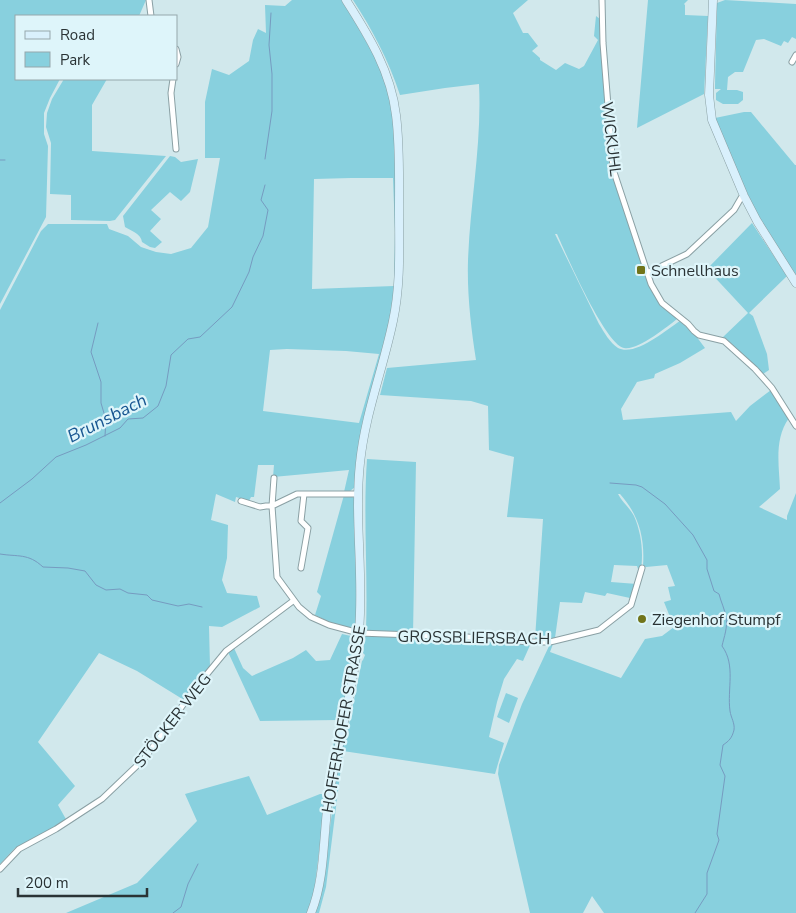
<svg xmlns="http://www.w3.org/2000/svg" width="796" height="913" font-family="'Nunito Sans',sans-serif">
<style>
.green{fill:#88d0de;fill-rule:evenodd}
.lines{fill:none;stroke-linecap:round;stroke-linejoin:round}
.stream{stroke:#769bc0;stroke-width:1}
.street-casing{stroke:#8aa0a4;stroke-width:7}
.secondary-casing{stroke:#8aa0a4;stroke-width:9}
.street{stroke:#fff;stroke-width:5}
.secondary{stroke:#d9f0fc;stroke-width:8}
.poi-dot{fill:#71741a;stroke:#def5fa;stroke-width:2}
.labels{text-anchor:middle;stroke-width:4.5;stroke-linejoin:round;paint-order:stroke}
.street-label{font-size:16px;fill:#2a3335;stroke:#def5fa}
.poi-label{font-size:16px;fill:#2a3335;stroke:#def5fa;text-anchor:start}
.water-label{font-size:18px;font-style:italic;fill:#175691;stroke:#def5fa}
</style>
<rect width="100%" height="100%" fill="#d1e8ec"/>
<path class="green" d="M0 0H146L139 16H16V79H60L50 98 44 113V134L48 146 46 217 0 304Z
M292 0H343L378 63 387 87 396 128 397 287 356 486 349 492H344L349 470 273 477 274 465H258L254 497H251L249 501 236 497 235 502 216 494 211 520 228 525 227 558 222 580 227 593 257 596 260 607 222 627 209 626 210 667 184 700 137 671 99 653 38 742 75 786 58 805 67 821 15 848 0 864V310L41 231 48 224H107L109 229 128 236 141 247 156 252 171 254 191 248 208 227 220 158H205V102L212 69 229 75 249 61 253 40 258 29 266 33 265 5 285 6ZM351 178H393L395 232 394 286 312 289 314 179ZM287 349 346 351 379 354 359 423 263 411 270 350Z
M353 0H528L513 13 523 33H528L538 46 532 51 540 58V60L556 70 565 63 579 69 584 66 598 40 594 36 596 16 600 19 611 170 661 304 677 319C667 327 637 351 624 348 605 344 566 254 557 234H555L599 324C604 332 610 343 618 348 635 357 666 330 680 321L696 336 705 348 680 363 655 374 654 378 637 382 621 409 623 420 731 412 736 421 750 406 771 390 789 418C774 439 779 465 780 489L759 507 787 520V516L796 493V913H604L592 896 583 913H530L498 774 499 765 522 704 550 644H553L550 652 621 678 645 639 662 636 674 627 664 602 671 600 668 587 675 586 667 565 646 567 643 566C645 538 639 515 620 494H618C622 502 630 508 634 516 642 534 644 556 640 575L637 566 614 565 611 582 637 584 632 597 630 598 607 593 605 596 585 592 582 603 560 602 555 638 535 639 543 519 507 517 514 457 489 450 488 406 471 401 380 395 387 368 476 360C471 328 467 294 468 261 470 202 482 144 479 84L445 88 400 95C388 59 373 31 353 0Z
M648 0H688L684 4 685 5V15L708 16 704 94 637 128Z
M725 0 796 4V39L792 37 788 43 784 41 781 46 764 39 756 40 743 72H735L728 77 727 90H737L743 92V100L738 104H723L716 100V93L721 89H715V85L717 3Z
M64 79H107L92 105V151L166 156 115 220 110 221 71 220V195L50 194 51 143 46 127 47 113 52 99Z
M744 112H751L795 165H796V278L752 206 715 118Z
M170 156 175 157 181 162 198 159 190 192 181 201 170 192 151 210 161 219 150 231 162 242 155 248 150 247 142 242C141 234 132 231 125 227L123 216Z
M752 223 787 276 749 313 753 316 767 354 769 370 763 374 732 344 722 338 748 313 707 269Z
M367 459 416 462 413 635 372 633 366 630C368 573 363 516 367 459Z
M344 495H349L354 498 358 568 356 623C348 635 325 619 315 615L321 596 317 592Z
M342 634 351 636 354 640 342 720 330 778 327 779 338 720 260 721 228 652 234 648 243 668 252 676 293 658 306 650 316 661 330 660Z
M365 636 493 639 531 643 523 661 517 659 504 679 497 702 489 737 504 743 495 774 343 751 326 887 319 913H315C330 851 333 787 345 724H349L362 661 363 660 365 655 363 653Z
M506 693 518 698 509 723 497 717Z
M249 776 267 815 320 794H326L314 893 307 913H66L137 883 197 821 185 794Z"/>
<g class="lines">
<path class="stream" d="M265 159 272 111V74L269 45 271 13
M0 160H5
M98 323 91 352 101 382V403L106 420 105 436
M610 483 636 485 642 487 665 504 693 535 707 560V569L714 591 719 594C721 602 725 610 726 617 728 627 724 637 722 646 736 665 727 689 730 711 731 718 735 723 734 730 732 738 729 741 723 745L720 765 725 776 717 834 719 840 707 873V894L695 913
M0 503 32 479 56 457 86 445 120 428 128 419 143 418 158 406 166 386 171 355 188 339 200 337 232 307 249 272 253 257 263 236 268 210 261 200 265 185
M0 554C18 557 28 553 43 567L68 568 85 571 96 585 106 590 120 589 128 593 147 595 152 600 178 606 189 604 202 607
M173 913 181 907 188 884 198 864"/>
<defs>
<path id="street" d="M149 0 151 16
M602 0 603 43 613 169 651 284 662 303 688 324 694 331 699 335 724 341 755 369 772 388 796 426
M176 49 178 57 176 64
M792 62 796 55
M173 79 171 93 176 149
M647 273 687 254 734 210 741 198 744 196
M274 478 272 506 277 577 299 607 311 617 329 625 359 633 467 637 531 642H550L599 630 631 605 642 568
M241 501 260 507 266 506H272L297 494H358
M301 568 308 528 301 521 304 494
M0 869 19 849 56 829 102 799 144 759 193 691 226 651 293 601"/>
<path id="secondary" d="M713 0 709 95 712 120 744 196 757 221 796 283
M311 913C325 879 323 838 328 802 337 745 354 689 359 631 364 575 354 519 360 463 365 414 383 369 393 321 401 284 399 246 399 209 399 178 400 146 396 115 391 72 369 36 346 0"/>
</defs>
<use href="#street" class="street-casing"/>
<use href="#secondary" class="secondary-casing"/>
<use href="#street" class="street"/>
<use href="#secondary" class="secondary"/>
</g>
<g class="poi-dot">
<rect x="636" y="265" width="10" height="10" rx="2.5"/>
<circle cx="642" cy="619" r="5"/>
</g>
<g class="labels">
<g class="street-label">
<text transform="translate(612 139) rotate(83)" y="6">WICKUHL</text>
<text transform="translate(474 637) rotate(1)" y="6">GROSSBLIERSBACH</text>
<text transform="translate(343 719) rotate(-80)" y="6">HOFFERHOFER STRASSE</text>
<text transform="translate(172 720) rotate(-52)" y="6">STÖCKER WEG</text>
</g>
<g class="poi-label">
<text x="651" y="276">Schnellhaus</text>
<text x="652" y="625">Ziegenhof Stumpf</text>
</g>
<g class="water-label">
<text transform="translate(107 418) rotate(-27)" y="6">Brunsbach</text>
</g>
</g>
<rect x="15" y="15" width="162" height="65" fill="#def5fa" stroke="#96a7ab"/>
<rect x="25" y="31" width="25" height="8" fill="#d9f0fc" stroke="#96a7ab"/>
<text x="60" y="40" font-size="15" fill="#2a3335">Road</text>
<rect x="25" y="52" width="25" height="15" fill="#88d0de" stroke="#96a7ab"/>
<text x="60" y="65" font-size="15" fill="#2a3335">Park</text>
<path d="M18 888v8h129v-8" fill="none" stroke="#2a3335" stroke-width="2.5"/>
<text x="25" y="888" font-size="15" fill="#2a3335" stroke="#def5fa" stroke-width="4" paint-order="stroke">200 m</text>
</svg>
